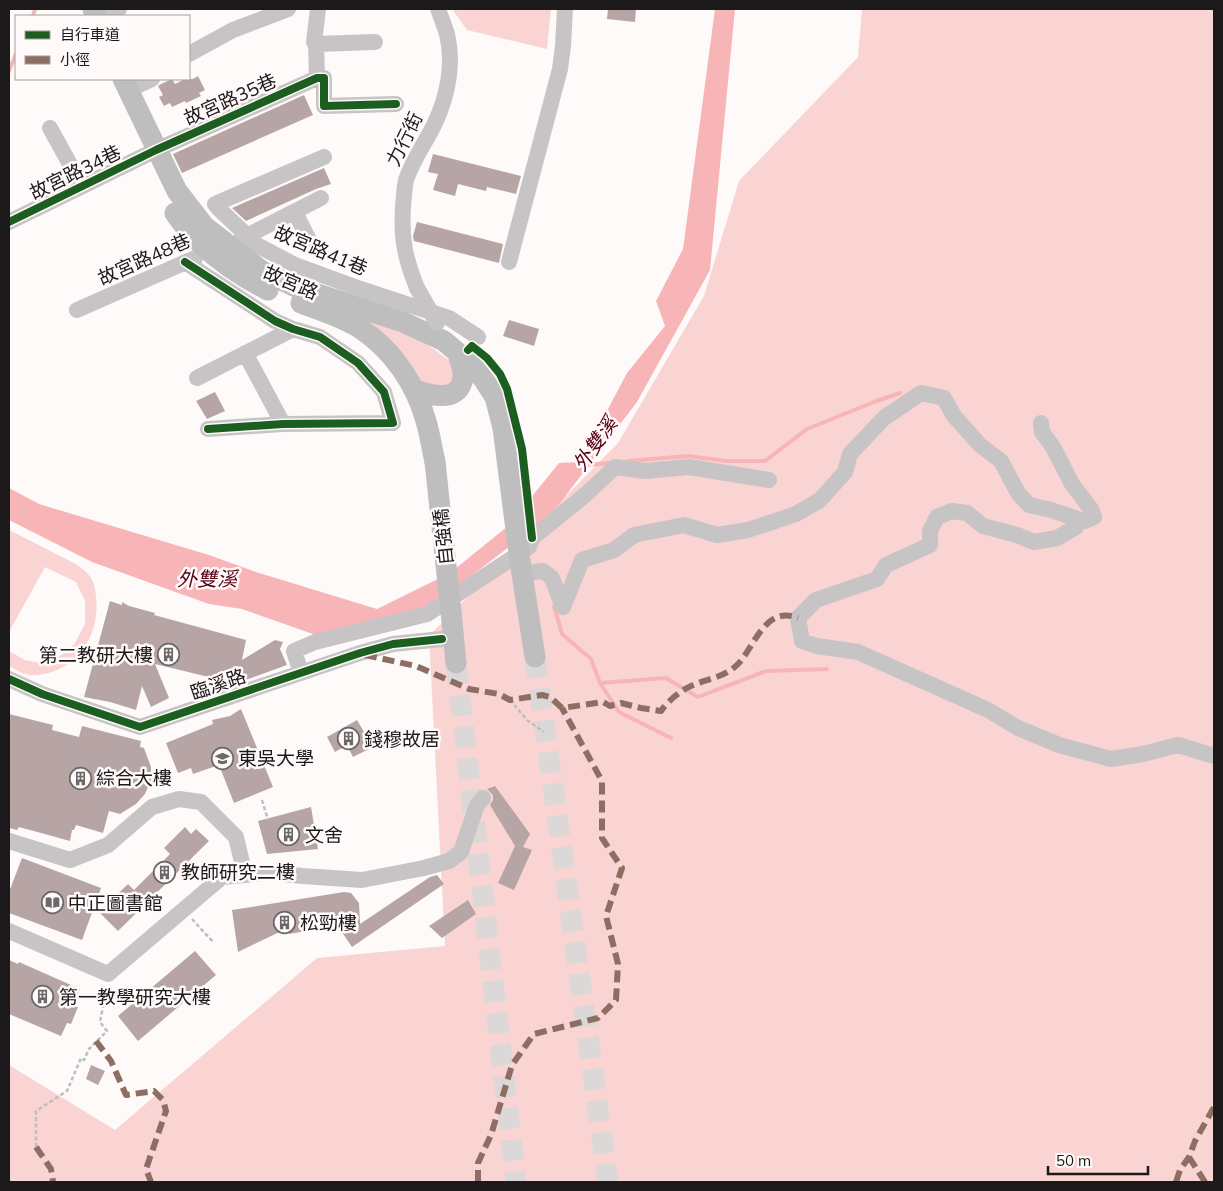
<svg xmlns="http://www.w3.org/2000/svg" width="1223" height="1191" font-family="Mulish,'Noto Sans TC',sans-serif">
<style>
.green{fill:#fad3d3}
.water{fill:#f8b5b7}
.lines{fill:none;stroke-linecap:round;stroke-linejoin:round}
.stream{stroke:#f8b5b7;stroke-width:4}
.building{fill:#b7a5a6}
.major-tunnel{stroke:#dcd8d8;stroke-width:21;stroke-dasharray:21 11;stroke-linecap:butt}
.path{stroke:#bfbebe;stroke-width:2.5;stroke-dasharray:4 2.5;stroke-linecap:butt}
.minor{stroke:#c6c4c4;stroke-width:16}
.major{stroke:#bfbebe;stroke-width:21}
.minor-bridge{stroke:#c6c4c4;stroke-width:16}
.major-bridge{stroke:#bfbebe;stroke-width:21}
.quiet{stroke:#8d6e63;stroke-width:6;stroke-dasharray:12 6;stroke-linecap:butt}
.cycleway-casing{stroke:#fff9f9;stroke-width:11}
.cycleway{stroke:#1b5e20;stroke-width:8}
.labels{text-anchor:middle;stroke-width:5;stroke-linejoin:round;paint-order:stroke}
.street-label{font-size:19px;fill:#1b1919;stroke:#fff9f9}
.poi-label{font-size:19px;fill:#1b1919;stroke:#fff9f9;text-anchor:start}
.water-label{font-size:20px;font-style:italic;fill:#570214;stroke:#fff9f9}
</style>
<rect width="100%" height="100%" fill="#fefafa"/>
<path class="green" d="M452 9H551L547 49 467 30Z
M862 9H1214V1182H9V1065L115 1130 317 958 445 946 429 636 618 443 704 296 739 181 858 57Z
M351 313C390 325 426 339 457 367L455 384 431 392Z
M9 530C25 538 41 546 56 554 66 559 78 564 86 572 93 578 95 587 96 596 100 630 83 663 49 673 43 674 36 676 30 675 22 674 15 669 9 666V651L25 660 39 663 53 659 65 653 75 643 85 624V601L76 582 45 567 9 632Z"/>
<path class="water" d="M715 9H735L710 270 637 402 551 515 430 607 324 638 242 609 209 604 92 562 9 520V488L39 504 209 555 256 572 377 609 450 573 508 526 559 463 580 462 627 373 665 326 656 301 683 249Z"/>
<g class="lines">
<path class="stream" d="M33 16 35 9
M9 71 16 54
M628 461 688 456 726 461H765L807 429 874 402 900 393
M586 465 611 463
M554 606 562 634 591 659 600 683 666 678 698 697 766 671 827 669
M600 683 619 712 671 738"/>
</g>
<path class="building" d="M608 9H636L635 22 607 19Z
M198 76 205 90 199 93 201 96 186 103 185 101 172 107 170 103 164 106 159 97 163 95 158 86 161 84 172 79 175 84 185 79H193Z
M304 95 313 115 182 173 173 154Z
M433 154 521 176 516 194 487 187 486 191 458 184 455 196 433 190 438 174 428 172Z
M324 168 331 184 316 189 246 221 232 208Z
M417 222 503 244 499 263 414 241 413 236Z
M509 320 539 329 534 346 503 336Z
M215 392 225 411 207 419 196 401Z
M110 601 122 605V602L129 606 155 613 154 615 246 640 242 660 275 640 283 642 280 649 287 665 221 689 217 679 155 664 169 698 151 707 142 686 136 710 110 702 84 697Z
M241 709 273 787 234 803 219 765 193 774 191 768 178 773 166 743 213 724 212 720 230 716Z
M9 714 53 725 52 730 79 737 82 726 141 741 140 747 144 748 151 767V780L145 794 136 804 120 814 109 811 103 833 76 825 74 830H72L70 841 19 827 17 830 9 828Z
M357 720 373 747 353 757 347 745 335 752 327 737Z
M495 786 530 834 523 847 532 850 514 890 498 883 515 846 490 805 493 800V795L487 789Z
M311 807 318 849 267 854 258 821Z
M185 827 191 834 196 829 209 841 118 931 99 912 128 884 134 890 170 854 164 848Z
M22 858 101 888 82 940 9 913V892Z
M437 875 444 884 352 947 335 922 306 925V931L289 934 288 928 238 952 232 910 344 892 351 893 359 903 360 924 430 877Z
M468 900 476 914 442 938 429 926Z
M195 951 216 975 138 1041 118 1016Z
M9 960 18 964 19 962 80 989 73 1006 78 1007 71 1024 67 1023 61 1036 9 1014Z
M91 1065 105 1071 98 1085 86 1079Z"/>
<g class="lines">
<path class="major-tunnel" d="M535 657 608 1182
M456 663 516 1182"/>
<path class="path" d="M510 700 527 720 544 732
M262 800 268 820
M192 919 213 942
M36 1147V1111L67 1091 81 1058 84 1060 89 1049 107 1031 100 1022 107 987"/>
<path class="minor" d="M103 16 119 9
M316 44 375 42
M189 54 233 30 288 9
M317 78 316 44 314 42 318 9
M128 90 152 79
M50 128 82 186
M324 157 215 204 218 208 257 245 295 265 355 287 449 318 478 337
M295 212 309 240
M9 222 156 150 317 78H324V106L396 104
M241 239 321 198
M185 262 275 321 293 329 320 337 358 363 384 392 393 423 283 424 208 429
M509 262 560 69 563 46 565 9
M417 288C405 258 401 239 403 207 404 198 404 188 406 180 413 159 426 142 435 123 448 95 454 63 447 34 444 25 441 17 438 9
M77 310 195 258
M245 353 283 424
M197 378 293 329
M1080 520 1076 527 1057 538 1034 542 1017 535 983 526 967 513 952 511 937 517 930 531V545L886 565 877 579 816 600 798 618 802 641 817 646 858 652 988 710 1018 728 1059 745 1111 759 1143 754 1178 745 1214 756
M533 572 543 571 552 578 563 607 582 560 614 550 634 535 684 525 717 535 748 530 796 514 820 500 845 472 850 454 884 418 921 393 944 398 954 416 980 445 1001 461 1018 493 1029 505 1051 510 1084 521 1094 517 1091 509 1072 484 1053 447 1042 432 1041 423
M301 673 294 651 315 642 427 614 529 547 532 538 584 496 615 467 645 471 689 467 769 480
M9 679 42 694 140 727 360 653 393 644 442 639
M9 841 70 860 108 845 152 807 179 799 201 802 236 837 245 875 222 877 108 974 9 931
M245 875 269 872 302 876 362 880 424 868 449 861 461 852 477 805 483 798"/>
<path class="major" d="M93 9 96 16
M123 79 177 191 204 226 262 271 296 287 403 322 444 341 471 364 484 380 495 397 503 428
M175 213C198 247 232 272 268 290
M301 303C321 311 343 317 361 329 393 350 416 385 426 421 430 434 432 449 435 462
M415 390C432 396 460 403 463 377 464 370 460 361 458 354
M520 561 535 657
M451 612 456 663"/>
<path class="minor-bridge" d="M417 288 437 323"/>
<path class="major-bridge" d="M503 428 520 561
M435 462 451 612"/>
<path class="quiet" d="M365 655 416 666 469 689 499 694 510 700 542 695 550 697 562 708 603 702 610 706 621 703 641 708 661 711C667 702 678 693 687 688 705 678 724 679 739 663 755 645 766 605 798 618
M96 1041 111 1061 126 1095 154 1091 163 1100 166 1111 146 1169 151 1182
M36 1147 51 1169 53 1182
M1189 1157 1205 1182
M478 1182V1163L491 1135 512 1065 534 1034 598 1018 616 1000 618 964 606 916 622 868 602 838V781L562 708
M1176 1182 1180 1170 1189 1157 1195 1141 1214 1107"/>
<defs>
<path id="cycleway" d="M9 222 156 150 317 78H324V106L396 104
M185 262 275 321 293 329 320 337 358 363 384 392 393 423 283 424 208 429
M468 350 472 346 487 358 500 374 507 389 522 449 532 538
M9 679 42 694 140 727 360 653 393 644 442 639"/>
</defs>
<use href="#cycleway" class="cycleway-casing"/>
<use href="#cycleway" class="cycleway"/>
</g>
<defs>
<symbol id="building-ring" viewBox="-11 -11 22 22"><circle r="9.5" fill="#fff9f9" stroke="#6a6868" stroke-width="1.5"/><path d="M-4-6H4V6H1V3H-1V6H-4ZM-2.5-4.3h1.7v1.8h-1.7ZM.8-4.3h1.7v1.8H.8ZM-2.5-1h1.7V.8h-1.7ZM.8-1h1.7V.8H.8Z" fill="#6a6868"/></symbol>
<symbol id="university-ring" viewBox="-11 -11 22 22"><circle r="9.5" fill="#fff9f9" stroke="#6a6868" stroke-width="1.5"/><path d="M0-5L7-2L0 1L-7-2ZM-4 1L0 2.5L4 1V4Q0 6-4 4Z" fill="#6a6868"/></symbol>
<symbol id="library-ring" viewBox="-11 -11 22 22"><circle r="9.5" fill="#fff9f9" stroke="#6a6868" stroke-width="1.5"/><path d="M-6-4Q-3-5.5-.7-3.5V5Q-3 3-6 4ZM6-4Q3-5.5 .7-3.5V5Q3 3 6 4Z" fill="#6a6868"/></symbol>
</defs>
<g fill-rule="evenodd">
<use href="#building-ring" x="156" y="642" width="25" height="25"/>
<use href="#building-ring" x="336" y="726" width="25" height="25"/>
<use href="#university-ring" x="210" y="746" width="25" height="25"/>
<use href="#building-ring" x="68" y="766" width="25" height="25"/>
<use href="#building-ring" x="276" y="822" width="25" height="25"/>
<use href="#building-ring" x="152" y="860" width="25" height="25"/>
<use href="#library-ring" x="40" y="890" width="25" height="25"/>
<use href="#building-ring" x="272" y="910" width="25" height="25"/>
<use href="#building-ring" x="30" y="984" width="25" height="25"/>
</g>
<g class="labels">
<g class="street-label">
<text transform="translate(230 99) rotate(-24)" y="7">故宮路35巷</text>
<text transform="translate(404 139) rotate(-64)" y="7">力行街</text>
<text transform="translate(75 172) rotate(-26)" y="7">故宮路34巷</text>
<text transform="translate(321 250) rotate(23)" y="7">故宮路41巷</text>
<text transform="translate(144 259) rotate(-24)" y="7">故宮路48巷</text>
<text transform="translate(291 282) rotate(23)" y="7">故宮路</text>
<text transform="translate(443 537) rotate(-96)" y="7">自強橋</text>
<text transform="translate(218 684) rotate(-19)" y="7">臨溪路</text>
</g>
<g class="poi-label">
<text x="153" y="662" text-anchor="end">第二教研大樓</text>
<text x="364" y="746">錢穆故居</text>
<text x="238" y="765">東吳大學</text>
<text x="96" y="785">綜合大樓</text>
<text x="305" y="842">文舍</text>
<text x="181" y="879">教師研究二樓</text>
<text x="68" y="910">中正圖書館</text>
<text x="300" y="930">松勁樓</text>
<text x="59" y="1004">第一教學研究大樓</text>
</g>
<g class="water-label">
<text transform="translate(595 444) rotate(-55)" y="7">外雙溪</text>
<text x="207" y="586">外雙溪</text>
</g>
</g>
<rect width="1223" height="1191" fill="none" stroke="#1b1919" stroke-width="20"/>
<rect x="15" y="15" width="175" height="65" fill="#fff9f9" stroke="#a49f9f"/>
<rect x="25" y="31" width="25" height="8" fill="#1b5e20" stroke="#a49f9f"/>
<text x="60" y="40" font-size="15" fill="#1b1919">自行車道</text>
<rect x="25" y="56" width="25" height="8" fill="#8d6e63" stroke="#a49f9f"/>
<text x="60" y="65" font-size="15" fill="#1b1919">小徑</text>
<path d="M1048 1166v8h100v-8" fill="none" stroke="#1b1919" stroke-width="2.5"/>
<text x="1056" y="1166" font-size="15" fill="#1b1919" stroke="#fff9f9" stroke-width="4" paint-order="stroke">50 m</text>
</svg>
